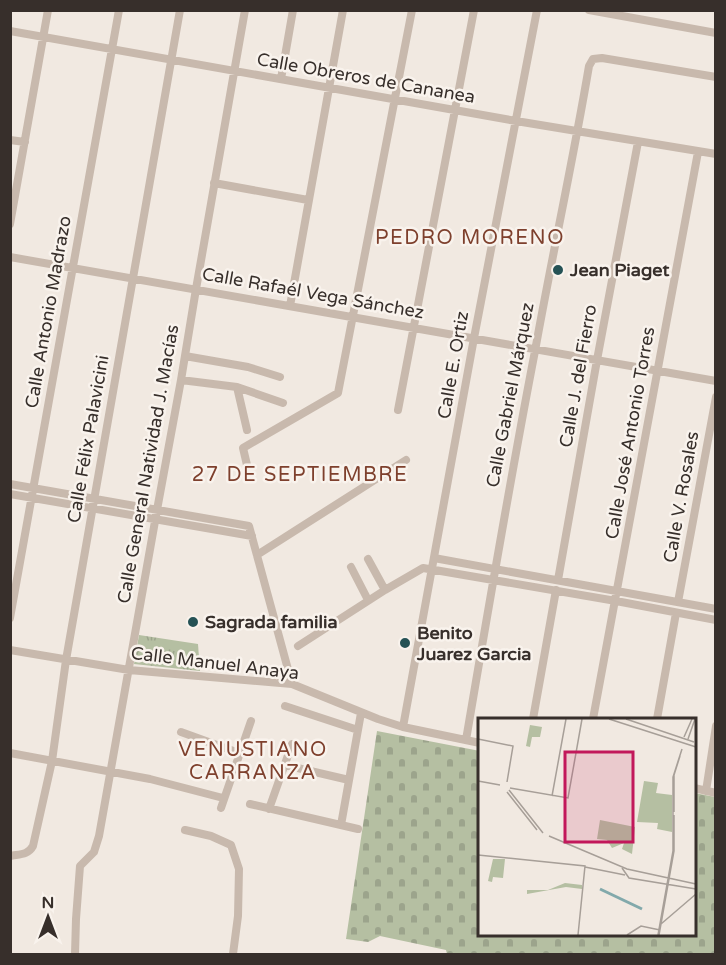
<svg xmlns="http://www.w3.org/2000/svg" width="726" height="965" font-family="'Varela Round',sans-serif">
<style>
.cemetery{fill:url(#cemetery-stones)}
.park{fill:url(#park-tufts)}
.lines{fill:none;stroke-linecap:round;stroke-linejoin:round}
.minor{stroke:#c8b9ad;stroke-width:8}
.poi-dot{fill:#255255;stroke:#f9f3ed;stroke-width:2}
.labels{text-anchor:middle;stroke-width:5;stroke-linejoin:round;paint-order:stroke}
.street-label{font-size:18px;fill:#372f2b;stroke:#f9f3ed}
.poi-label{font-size:18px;font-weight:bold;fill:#372f2b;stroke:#f9f3ed;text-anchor:start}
.neighbourhood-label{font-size:20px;letter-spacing:1.5px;fill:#7e402d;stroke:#f9f3ed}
.inset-river{fill:none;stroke:#82a9ab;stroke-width:3}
.inset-road{fill:none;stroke:#a79f98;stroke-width:1.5}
.view{fill:#c2185b;fill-opacity:0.15;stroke:#c2185b;stroke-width:3}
.inset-edge{fill:none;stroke:#372f2b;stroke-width:3}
</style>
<defs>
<pattern id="cemetery-stones" width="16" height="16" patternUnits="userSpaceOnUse" patternTransform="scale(1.5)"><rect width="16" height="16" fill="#b5bfa2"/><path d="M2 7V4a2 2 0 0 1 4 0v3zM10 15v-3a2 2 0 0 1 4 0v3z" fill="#9ca48c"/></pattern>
<pattern id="park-tufts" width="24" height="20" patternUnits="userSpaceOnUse" patternTransform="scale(1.5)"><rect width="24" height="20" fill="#b5bfa2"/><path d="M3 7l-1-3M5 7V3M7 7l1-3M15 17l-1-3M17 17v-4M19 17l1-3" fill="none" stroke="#9ca48c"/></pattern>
</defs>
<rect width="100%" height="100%" fill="#f1e9e1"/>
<path class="cemetery" d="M377 731 480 751V934H694L695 793 715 797V954H447L446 950 380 936 368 942 346 939Z"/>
<path class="park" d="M139 635 198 644 200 671 134 664Z"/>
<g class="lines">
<path class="minor" d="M589 10 716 33
M10 31 516 121 716 154
M281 79 293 10
M10 140 25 142
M214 183 308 200
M10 224 48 10
M10 257 716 381
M290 306 343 10
M185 356 248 367 280 377
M181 380 237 387 283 403
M237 387 247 430
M398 410 474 10
M247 465 243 448 338 393 412 10
M10 484 249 526 292 684
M10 494 252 536
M257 555 406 460
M434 558 716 609
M368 559 385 590
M351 567 368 600
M558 580 597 360 638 142
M678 602 716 397
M10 618 119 10
M298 646 385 590 423 568 616 601 716 620
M10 650 129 670 292 684 378 719 403 727 480 743
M285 706 358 730
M533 719 556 590
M593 719 698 152
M657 719 676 613
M403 727 474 338 537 10
M181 732 239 753
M466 740C488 610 510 480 535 351 552 256 573 161 589 66L593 59 602 58 716 77
M10 753 150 779 223 798
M285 765 349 780
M694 788 716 793
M706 791 716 726
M250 804 358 829
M221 808 251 721
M269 809 292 744
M341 825 361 713
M185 830 211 836 231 845 239 869 238 916 233 954
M10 856C20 854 28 855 33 846L52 761 66 660 180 10
M75 954 76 919 80 866 94 852 99 836 157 510 181 380 196 289 245 10"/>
</g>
<g class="poi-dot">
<circle cx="558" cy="270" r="6"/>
<circle cx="193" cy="622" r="6"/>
<circle cx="405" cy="643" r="6"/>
</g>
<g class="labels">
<g class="street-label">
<text transform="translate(366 78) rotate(10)" y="6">Calle Obreros de Cananea</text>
<text transform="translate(313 293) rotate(10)" y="6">Calle Rafaél Vega Sánchez</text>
<text transform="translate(48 312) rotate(-80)" y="6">Calle Antonio Madrazo</text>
<text transform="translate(453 365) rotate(-80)" y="6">Calle E. Ortiz</text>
<text transform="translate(578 376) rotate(-80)" y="6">Calle J. del Fierro</text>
<text transform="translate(510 395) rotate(-79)" y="6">Calle Gabriel Márquez</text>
<text transform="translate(630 433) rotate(-80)" y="6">Calle José Antonio Torres</text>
<text transform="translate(88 439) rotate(-80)" y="6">Calle Félix Palavicini</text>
<text transform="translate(148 464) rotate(-80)" y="6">Calle General Natividad J. Macías</text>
<text transform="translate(681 497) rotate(-80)" y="6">Calle V. Rosales</text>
<text transform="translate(215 663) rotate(7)" y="6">Calle Manuel Anaya</text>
</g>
<g class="poi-label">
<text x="570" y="276">Jean Piaget</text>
<text x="205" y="628">Sagrada familia</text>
<text x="417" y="639">Benito<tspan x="417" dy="21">Juarez Garcia</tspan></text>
</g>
<g class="neighbourhood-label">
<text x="470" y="244">PEDRO MORENO</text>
<text x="300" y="481">27 DE SEPTIEMBRE</text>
<text x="253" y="756">VENUSTIANO<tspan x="253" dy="23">CARRANZA</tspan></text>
</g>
</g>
<g transform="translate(478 718)">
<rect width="218" height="218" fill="#f1e9e1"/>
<path d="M52 7 64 9 62 19H54L52 29 48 28ZM166 63 180 65 178 75 194 77V114L179 111 180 105 159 104ZM15 141H27L25 160 15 159 14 164 10 163Z" fill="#b5bfa2"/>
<path d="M122 102 157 109 154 136 144 131 146 125 134 130 129 122 119 121Z" fill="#b5bfa2"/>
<path d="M87 165 104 167V171L88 169 49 176V172H70Z" fill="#b5bfa2"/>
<path class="inset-river" d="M122 171 164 191"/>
<path class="inset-road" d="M131 1 218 29M148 1 216 24M206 19 214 1M0 21 35 28 29 64M210 21 217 1M0 63 22 67M32 70 90 80 104 1M31 72 65 115M29 74 59 112M74 78 88 1M196 94V57L202 38M71 118 149 151 218 166M0 137 107 148 100 217M107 149 147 157M144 150 151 160 218 171M183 206 218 176M149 217 163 208 182 212M180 217 195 133V59L204 31M181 217 196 133V97"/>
<path class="view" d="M87 34H155V124H87Z"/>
<rect width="218" height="218" class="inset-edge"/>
</g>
<rect width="726" height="965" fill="none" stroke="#372f2b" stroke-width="24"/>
<g transform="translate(48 917)" stroke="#f9f3ed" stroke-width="4.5" paint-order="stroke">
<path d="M0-4.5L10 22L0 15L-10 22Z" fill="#372f2b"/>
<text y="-9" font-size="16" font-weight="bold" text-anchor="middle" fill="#372f2b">N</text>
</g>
</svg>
